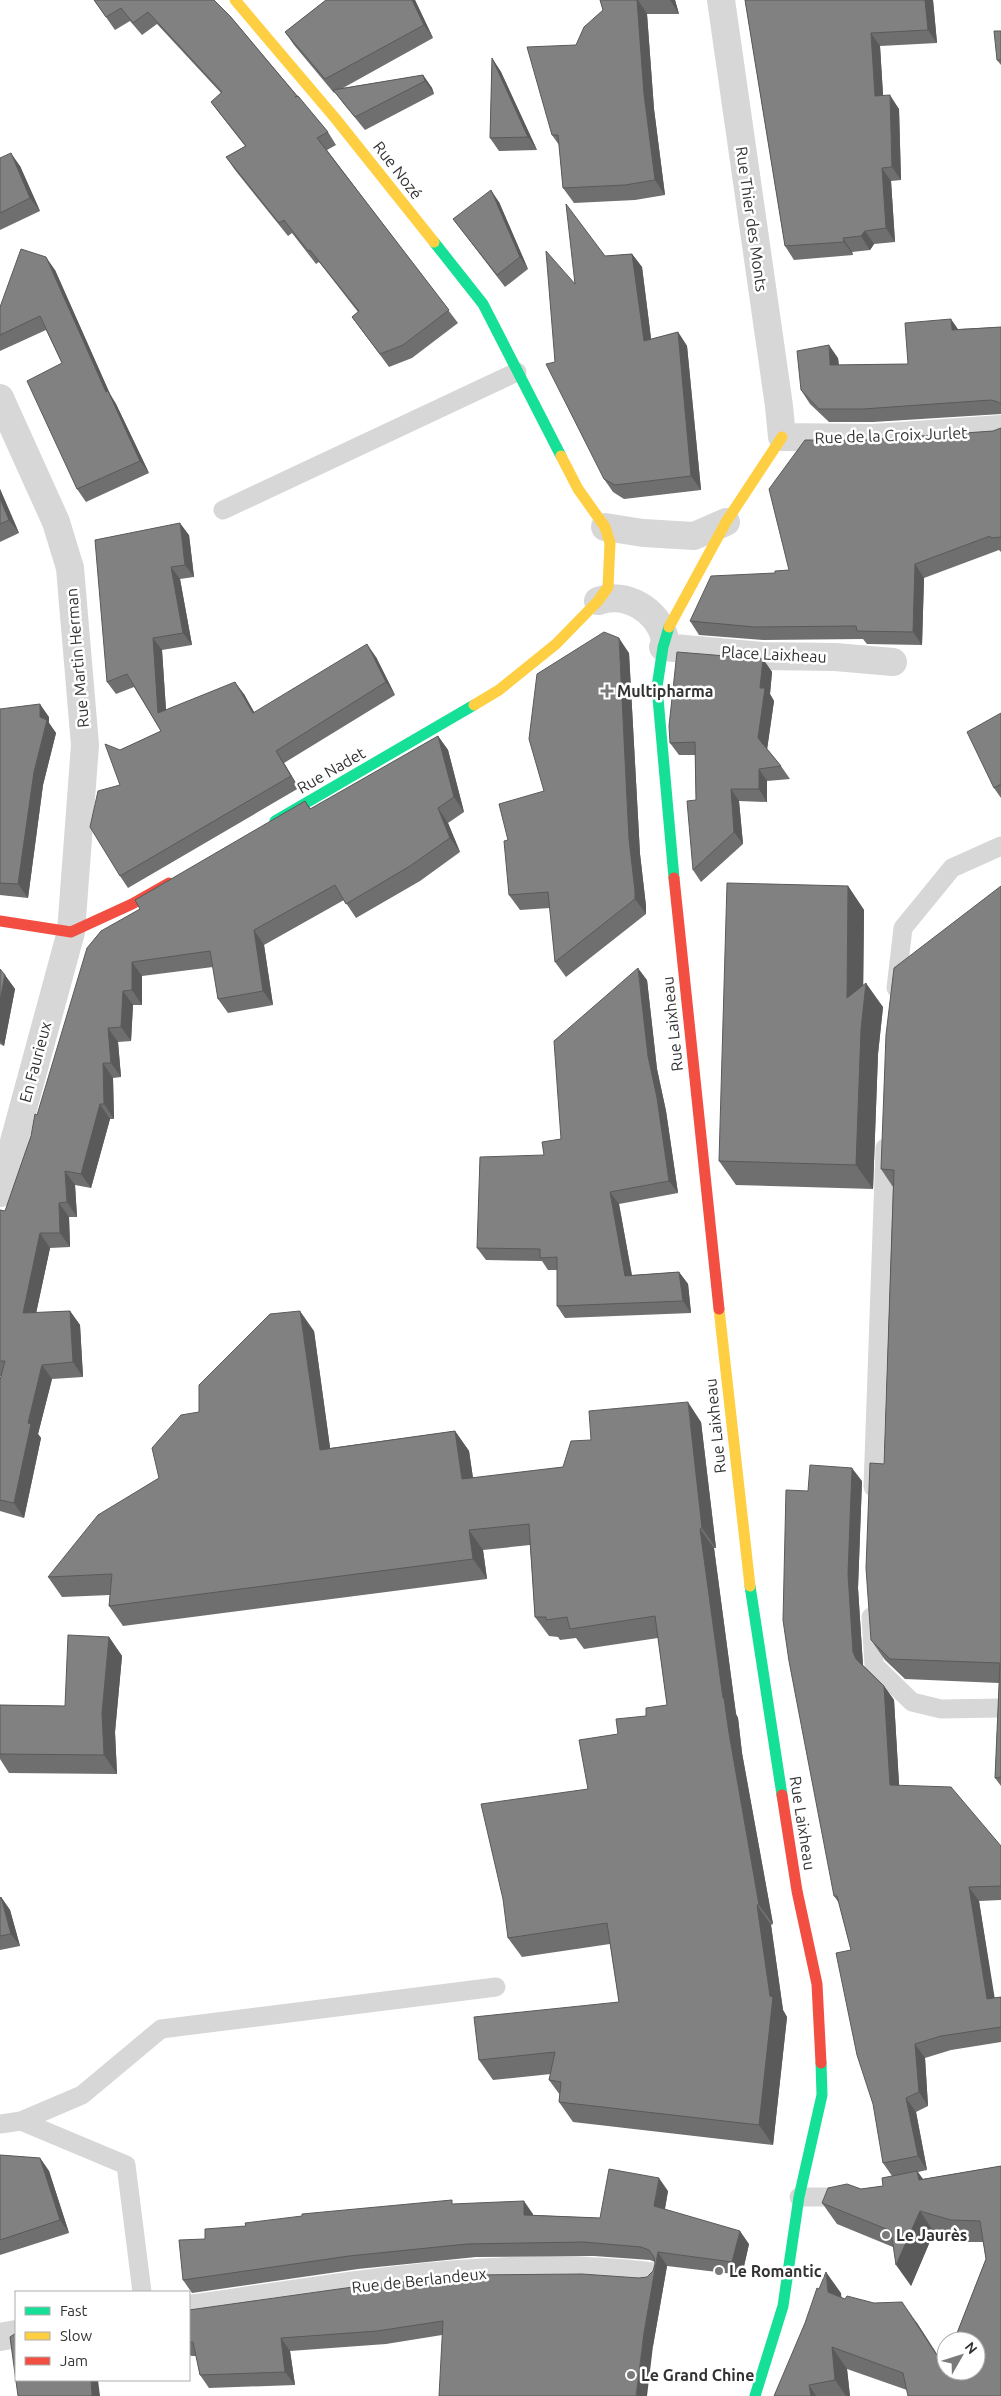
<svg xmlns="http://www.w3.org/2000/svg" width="1001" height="2396" font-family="Ubuntu,sans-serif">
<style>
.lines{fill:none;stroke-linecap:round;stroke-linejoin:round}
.lane{stroke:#d7d7d7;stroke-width:19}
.street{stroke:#d7d7d7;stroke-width:28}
.fast{stroke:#16e098;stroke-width:11}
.slow{stroke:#ffcf43;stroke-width:11}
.jam{stroke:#f24e42;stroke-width:11}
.wall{fill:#6f6f6f}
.shaded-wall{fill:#5a5a5a}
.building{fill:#818181;stroke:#5a5a5a}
.poi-dot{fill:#7a7a7a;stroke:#fff;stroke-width:2}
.labels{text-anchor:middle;stroke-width:5;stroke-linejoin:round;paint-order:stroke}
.street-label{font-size:16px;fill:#333;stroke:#fff}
.poi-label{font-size:16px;font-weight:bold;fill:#333;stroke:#fff;text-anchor:start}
</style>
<rect width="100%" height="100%" fill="#fff"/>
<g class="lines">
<path class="lane" d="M223 510 517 372
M896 988 903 928 952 868 1001 846
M873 1487 885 1148
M871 1617 874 1665 912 1702 941 1709 1001 1708
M21 2121 126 2165 142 2292
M0 2124 21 2121 82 2095 161 2029 496 1987
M799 2197H850"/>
<path class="street" d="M721 0 779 406 782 437 873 438 1001 429
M0 398 56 522 70 568 85 745 71 932 0 1193
M605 527 643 533 694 536 726 522
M598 601C626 591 658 610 665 639
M663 647 762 656 835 657 893 662
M189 2309C338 2288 499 2257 649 2276
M0 2337 16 2334"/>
<path class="fast" d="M434 242 483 304 561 456
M669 627 663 647 657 687 674 878
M275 821 474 705
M750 1586 782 1795
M755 2396 783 2306 799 2197 822 2095 821 2063"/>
<path class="slow" d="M235 0 335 118 434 242
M669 627 726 522 782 437
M474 705 499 690 556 644 598 601 608 587 610 543 605 527 578 489 561 456
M719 1309 750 1586"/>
<path class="jam" d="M674 878 719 1309
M0 921 71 932 132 904 169 883
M782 1795 797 1891 817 1984 821 2063"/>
</g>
<path class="wall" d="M94 0 230 16 328 132 336 145 327 150 458 323 412 358 389 367 352 317 358 312 319 262 316 264 292 233 288 236 235 170 226 157 245 146 220 114 211 102 221 93 157 24 142 35 130 21 115 30Z
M326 0H415L433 38 343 88 423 75 432 88 434 94 365 130 343 103 335 92 334 93 294 45 285 32Z
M600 0H675L679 14H647L654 109 665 195 635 200 574 203 563 188 559 145 552 135 603 10Z
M745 0H933L937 43 880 46 883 96 899 109 901 180 891 181 895 242 874 244 870 250 852 252 853 255 794 260 785 246Z
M1001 31V65L997 60Z
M492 58 501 72 537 150 499 151 490 138Z
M0 158 20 166 40 211 0 230Z
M499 202 528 269 505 287 453 219Z
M632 254 642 267 651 339 678 332 687 346 701 490 624 499 613 492 604 479 555 362 575 284 605 256Z
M55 270 110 394 116 404 149 473 86 502 77 489 62 363 46 330 0 351V307Z
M1001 327V414L873 422H829L810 404 801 390 838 358 839 365 908 364 958 329Z
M1001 428V552L999 550 924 578 922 645 867 644 863 639 763 640 699 635 690 621 775 573 789 570 865 440 993 431Z
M0 489 19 533 0 542Z
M189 535 194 577 180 579 192 645 162 650 166 710 244 694 254 713 376 657 395 695 284 763 299 788 128 888 120 876V750L161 731 134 687 116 694 107 682Z
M629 653 640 854 646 906V914L566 977 555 962 550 908 520 910 509 895 508 840 544 791Z
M763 659 772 672 770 694 774 701 767 749 781 766 790 779 767 781V802L739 801 743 844 701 882 693 870 696 800 695 755H679L670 743Z
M0 709 49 717V723L56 733 43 785 28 898 0 895Z
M1001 713V798L994 788Z
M438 736 448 750 464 812 448 823 460 852 420 881 356 918 344 900 264 945 273 1005 228 1013 218 999 213 967 142 976V1005H133L131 1041 118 1042 121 1077 113 1078 114 1119H110L91 1188 75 1185 77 1217H69L70 1247 50 1248 36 1313 70 1311 80 1325 83 1377 52 1379 38 1434 41 1438 24 1518 0 1511V1380L1 1376H0V1210L5 1211 31 1136 37 1115 140 909 305 801 311 809Z
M848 886 864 910 863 985 883 1007 878 1054 873 1189 736 1185 719 1161Z
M1001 886V1786L995 1778 999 1683 905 1679 885 1660 871 1640 884 1464 893 1187 881 1169Z
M0 969 15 989 4 1046 0 1044Z
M647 980 657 1069 666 1111 678 1193 619 1204 632 1275 679 1272 688 1284 691 1313 565 1318 557 1306V1270H548L542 1261 486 1260 477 1248 544 1155 561 1139Z
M314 1331 330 1448 455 1431 469 1451 473 1478 563 1467 591 1440 701 1422 716 1548H714L736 1714 738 1718 742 1753 773 1924 771 1925 783 2010 787 2017 773 2145 573 2122 559 2102 560 2095 549 2080 551 2074 493 2080 479 2060 619 2002 610 1944 522 1957 508 1938 618 1734 646 1716 667 1705 658 1638 584 1649 576 1638 560 1640 558 1637 549 1636 535 1617 530 1545 483 1550 487 1579 123 1626 109 1606 110 1595 62 1597 48 1577 159 1478 199 1412Z
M862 1481 858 1588 863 1665 884 1686 894 1700 899 1786 1001 1846V1900L979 1901 994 1998 1001 1997V2042L951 2050 925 2058 928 2106 916 2112 927 2170 918 2172 923 2179 1001 2166V2396L907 2390 847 2369 850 2396H774L841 2293V2298L917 2323 944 2365 986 2259 983 2242H966L934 2232 911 2286 893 2247 837 2224 822 2203 861 2189 883 2186 892 2176 883 2163 851 1950 839 1903 834 1896 808 1491Z
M109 1637 122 1656 115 1732 117 1774 9 1773 0 1759V1705L65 1706Z
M1 1897 10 1910 20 1946 0 1950V1898Z
M0 2155 40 2158 49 2171 69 2233 0 2255Z
M668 2191 665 2209 749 2244 742 2275 667 2266 653 2346 442 2335 386 2344 290 2351 295 2385 209 2388 200 2375 196 2356H191L189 2353V2310L639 2278 647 2277 653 2271 655 2264V2262L650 2260 594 2256 476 2257 358 2269 192 2293 183 2280 205 2239 246 2226 455 2204 533 2214V2215L600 2218Z"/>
<path class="shaded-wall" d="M412 0H415L433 38 424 25Z
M637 0H638L647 14 654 109 665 195 655 180 644 94Z
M670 0H675L679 14Z
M925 0H933L937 43 928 30Z
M871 33 880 46 884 110 875 96Z
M492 58 501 72 537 150 528 137Z
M423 75 432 88 434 94 425 81Z
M890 95 899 109 901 180 892 167Z
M11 153 20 166 40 211 30 198Z
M882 168 891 181 895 242 886 228Z
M491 190 499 202 528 269 520 257Z
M865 231 874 244 870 250 861 236Z
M843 238 852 252 853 255 844 242Z
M632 254 642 267 653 354 644 341Z
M46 257 55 270 110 394 116 404 149 473 140 461 106 392Z
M951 319 960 332 952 330Z
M678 332 687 346 701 490 691 476Z
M829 345 838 358 840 379 830 365Z
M0 489 19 533 9 520 0 498Z
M180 523 189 535 194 577 185 565Z
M915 564 924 578 922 645 913 632Z
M171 567 180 579 192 645 183 633Z
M153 638 162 650 167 725 158 713Z
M619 638 629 653 640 854 646 906V914L635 899 629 839Z
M367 644 376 657 395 695 386 682Z
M763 659 772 672 770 694 774 701 767 750 758 738 760 688Z
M235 682 244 694 262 726 253 713Z
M40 704 49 717V723L56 733 43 785 28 898 18 884 40 717Z
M438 736 448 750 464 812 454 797Z
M276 751 284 763 299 788 291 776Z
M759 769 767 781V802L759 789Z
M731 789 739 801 743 844 734 832Z
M438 808 448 823 460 852 450 838Z
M848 886 864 910 863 1011 866 983 883 1007 878 1054 873 1189 856 1165 847 998Z
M254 930 264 945 273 1005 263 991Z
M132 962 142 976V1005L132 990Z
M638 968 647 980 657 1069 666 1111 678 1193 669 1181 648 1056Z
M5 975 15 989 4 1046 0 1040V1001Z
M123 991 133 1005 131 1041 121 1027Z
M108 1028 118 1042 121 1077 111 1063Z
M103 1063 113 1078 114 1119 104 1104Z
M100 1104 110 1119 91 1188 81 1174Z
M65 1171 75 1185 77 1217 67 1202Z
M610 1192 619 1204 634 1288 625 1276Z
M59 1203 69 1217 70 1247 60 1233Z
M40 1233 50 1248 33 1328 23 1313Z
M679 1272 688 1284 691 1313 683 1301Z
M70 1311 80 1325 83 1377 73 1362Z
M300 1311 314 1331 333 1469 320 1450Z
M42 1365 52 1379 38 1434 41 1438 24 1518 14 1503 28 1423Z
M688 1402 701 1422 716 1548 702 1528Z
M455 1431 469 1451 476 1499 462 1479Z
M852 1468 862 1481 858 1588 863 1666 856 1659 853 1652 848 1574Z
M700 1529 714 1548 736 1714 738 1718 742 1753 773 1924 759 1905 723 1698Z
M469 1530 483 1550 487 1579 473 1559Z
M109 1637 122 1656 115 1732 117 1774 104 1755 102 1713Z
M884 1686 894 1700 900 1799 890 1785Z
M969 1887 979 1901 997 2012 987 1999Z
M1 1897 10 1910 20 1946 11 1934Z
M757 1905 771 1925 783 2010 787 2017 773 2145 759 2125 770 1996Z
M915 2044 925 2058 928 2106 919 2092Z
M906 2098 916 2112 927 2170 918 2156Z
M40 2158 49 2171 69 2233 60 2220Z
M917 2171 932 2192 919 2180Z
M659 2178 668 2191 663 2219 654 2206Z
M524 2201 533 2214 534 2228 524 2215Z
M920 2211 934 2232 911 2286 896 2265Z
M740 2231 749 2244 742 2275 732 2262Z
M658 2252 667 2266 653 2346 647 2396H636L644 2333Z
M826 2272 841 2293 843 2314 828 2292Z
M902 2302 917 2323 946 2368Z
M281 2338 290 2351 295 2385 285 2372Z
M832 2347 847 2369 850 2396H846L835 2380Z
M91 2380H98L100 2396H92Z
M809 2385 816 2396H811Z"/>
<path class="building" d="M94 0H214L230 16 297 96 295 97 298 96 328 132 317 138 449 310 403 345 380 354 352 317 359 311 310 250 308 251 284 220 279 223 226 157 246 146 211 102 222 92 148 12 133 23 121 8 106 17Z
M326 0H412L424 25 325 79 285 32Z
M600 0H637L644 94 655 180 625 185 563 188 558 135H552L527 47 576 45 584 27 603 10Z
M745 0H925L928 30 871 33 875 96 890 95 892 167 882 168 886 228 865 231 861 236 843 238 844 242 785 246Z
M994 31H1001V60H997Z
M492 58 528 137 490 138Z
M423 75 425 81 355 117 333 90Z
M11 153 30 198 0 213V158Z
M491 190 520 257 497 275 453 219Z
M566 204 605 256 632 254 644 341 678 332 691 476 615 485 604 479 546 364 555 362 546 251 575 284Z
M21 249 46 257 106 392 108 391 140 461 77 489 27 381 62 363 40 316 0 335V307Z
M951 319 952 330 1001 327V404L998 402 991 400 863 409H819L801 390 797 351 829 345 830 365 908 364 905 323Z
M1001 428V537L991 538 990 536 915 564 913 632 857 631 856 626 754 627 690 621 711 576 775 573V571L789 570 769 489 805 440H865L993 431Z
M0 498 9 520 0 524Z
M180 523 185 565 171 567 183 633 153 638 158 713 235 682 253 713 367 644 386 682 276 751 291 776 120 876 90 827 98 791 120 785 105 744 120 750 161 731 127 674 107 682 95 540Z
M604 632 619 638 629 839 635 891V899L555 962 548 892 509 895 504 841 508 840 499 804 544 791 529 739 537 674Z
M677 652 763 659 760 688H765L758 738 781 766 759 769V789H731L734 832 693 870 687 801 696 800 695 742 670 743 669 726Z
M40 704V717L47 720 34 772 18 884 0 883V709Z
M1001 713V784L994 788 967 732Z
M438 736 454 797 438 808 450 838 410 866 346 904 335 885 254 930 263 991 218 999 210 951 132 962V990L123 991 121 1027 108 1028 111 1063H103L104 1104H100L81 1174 65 1171 67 1202 59 1203 60 1233H40L23 1313 70 1311 73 1362 42 1365 28 1423 31 1424 14 1503 0 1500V1380L5 1361H0V1210L5 1211 31 1136 35 1114 37 1115 87 948 101 931 140 909 135 900 305 801 310 809Z
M727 883 848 886 847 998 866 983 861 1030 856 1165 719 1161Z
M1001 886V1777L995 1778 1000 1663 890 1659 871 1640 866 1568 870 1463 884 1464 894 1170 881 1169 886 1035 894 968Z
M638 968 648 1056 657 1098 669 1181 610 1192 625 1276 679 1272 683 1301 557 1306V1257L540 1258V1249L477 1248 480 1157 544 1155 542 1142 561 1139 554 1041Z
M0 969 5 975 0 1001Z
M300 1311 320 1450 455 1431 462 1479 563 1467 571 1441 591 1440 589 1411 688 1402 702 1528 700 1529 723 1698H724L729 1733 759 1905H757L770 1996 773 1997 759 2125 559 2102 561 2082 549 2080 555 2052 479 2060 474 2017 619 2002 607 1923 508 1938 503 1899 481 1804 588 1789 579 1740 618 1734 616 1719 646 1716V1708L667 1705 655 1616 570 1629 567 1617 546 1620V1617H535L529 1524 469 1530 473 1559 109 1606 112 1574 48 1577 98 1515 159 1478 152 1448 181 1415 199 1412V1385L270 1314Z
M810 1465 852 1468 848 1574 853 1652 856 1659 884 1686 890 1785 951 1787 1001 1846V1886L969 1887 987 1999 1001 1997V2027L941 2036 915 2044 919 2092 906 2098 918 2156 883 2163 873 2104 857 2055 836 1953 851 1950 837 1896H834L789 1661 783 1620 786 1490 808 1491Z
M68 1635 109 1637 102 1713 104 1755 0 1754V1705L65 1706Z
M1 1897 11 1934 0 1936V1898Z
M0 2155 40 2158 60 2220 0 2240Z
M1001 2166V2396H908L903 2373 832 2347 835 2380 809 2385 811 2396H774L805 2323 817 2288 819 2289 826 2272 828 2292 845 2299 847 2296 874 2303 902 2302 944 2366 946 2361V2371H976V2341H954L986 2259 980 2221 951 2220 920 2211 896 2265 891 2231 822 2203 828 2188 847 2184 861 2189 883 2186 882 2178 917 2171 919 2180Z
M609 2169 659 2178 654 2206 740 2231 732 2262 658 2252 644 2333 636 2396H439L443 2321 377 2331 281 2338 285 2372 200 2375 193 2342H189V2310L353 2287 469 2275 582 2274 639 2278 647 2277 653 2271 655 2264 654 2257 649 2250 641 2247 584 2242 467 2244 349 2256 183 2280 179 2240 205 2239V2229L246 2226 245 2223 302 2216V2214L452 2200V2204L524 2201V2215L600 2218Z
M16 2333V2380H91L92 2396H18L10 2337Z"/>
<g class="poi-dot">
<path d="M604.5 683.5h5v5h5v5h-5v5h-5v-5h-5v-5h5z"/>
<circle cx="886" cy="2235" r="5"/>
<circle cx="719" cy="2271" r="5"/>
<circle cx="631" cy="2375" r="5"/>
</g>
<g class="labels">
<g class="street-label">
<text transform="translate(398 170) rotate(52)" y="6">Rue Nozé</text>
<text transform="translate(752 219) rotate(82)" y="6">Rue Thier des Monts</text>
<text transform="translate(891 435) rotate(-2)" y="6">Rue de la Croix Jurlet</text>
<text transform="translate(774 654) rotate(3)" y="6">Place Laixheau</text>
<text transform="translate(77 658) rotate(-95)" y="6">Rue Martin Herman</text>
<text transform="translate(331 770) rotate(-30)" y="6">Rue Nadet</text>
<text transform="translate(672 1024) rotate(-96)" y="6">Rue Laixheau</text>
<text transform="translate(35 1062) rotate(-75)" y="6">En Faurieux</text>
<text transform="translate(715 1426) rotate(-96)" y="6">Rue Laixheau</text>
<text transform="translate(803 1823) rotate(81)" y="6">Rue Laixheau</text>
<text transform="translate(419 2280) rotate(-6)" y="6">Rue de Berlandeux</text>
</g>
<g class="poi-label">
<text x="617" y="697">Multipharma</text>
<text x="896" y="2241">Le Jaurès</text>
<text x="729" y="2277">Le Romantic</text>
<text x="641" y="2381">Le Grand Chine</text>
</g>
</g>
<rect x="15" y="2291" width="175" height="90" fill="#ffffff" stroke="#adadad"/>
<rect x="25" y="2307" width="25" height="8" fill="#16e098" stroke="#adadad"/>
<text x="60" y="2316" font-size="15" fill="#333333">Fast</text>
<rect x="25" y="2332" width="25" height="8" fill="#ffcf43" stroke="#adadad"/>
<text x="60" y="2341" font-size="15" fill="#333333">Slow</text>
<rect x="25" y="2357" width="25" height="8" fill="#f24e42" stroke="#adadad"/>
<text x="60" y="2366" font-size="15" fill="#333333">Jam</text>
<g transform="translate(961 2356) rotate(51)"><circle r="24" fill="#ffffff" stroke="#adadad"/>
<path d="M0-4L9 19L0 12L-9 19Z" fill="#7a7a7a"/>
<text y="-8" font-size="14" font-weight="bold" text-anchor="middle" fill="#333333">N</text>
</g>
</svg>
